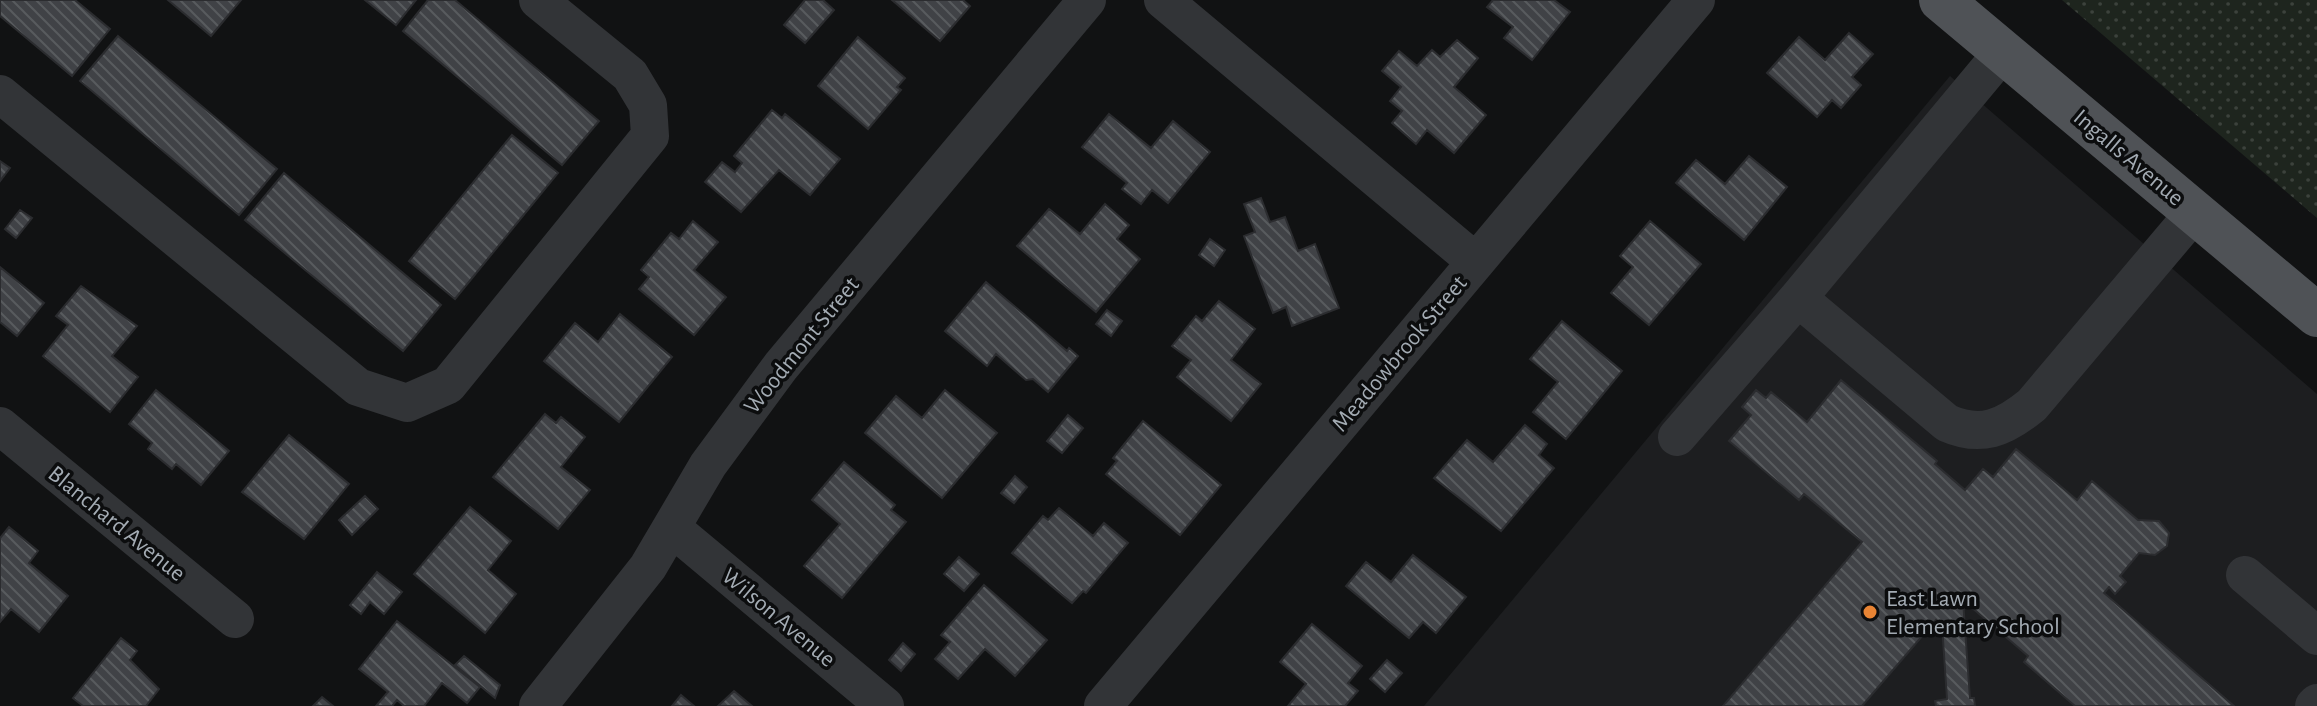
<svg xmlns="http://www.w3.org/2000/svg" width="2317" height="706" font-family="'Alegreya Sans',sans-serif">
<style>
.built{fill:#1d1e20}
.grass{fill:url(#grass-dots)}
.building{fill:url(#building-back-hatch);stroke:#2b2c2f;stroke-width:2}
.lines{fill:none;stroke-linecap:round;stroke-linejoin:round}
.minor{stroke:#323437;stroke-width:38}
.major{stroke:#4f5256;stroke-width:44}
.poi-dot{fill:#e88434;stroke:#0c0d0e;stroke-width:3}
.labels{text-anchor:middle;stroke-width:7;stroke-linejoin:round;paint-order:stroke}
.street-label{font-size:24px;fill:#a3abb3;stroke:#0c0d0e}
.poi-label{font-size:24px;fill:#a3abb3;stroke:#0c0d0e;text-anchor:start}
</style>
<defs>
<pattern id="grass-dots" width="8" height="8" patternUnits="userSpaceOnUse" patternTransform="scale(2)"><rect width="8" height="8" fill="#1e251e"/><path d="M2 2h.1M6 6h.1" fill="none" stroke="#3c423c" stroke-width="1.8" stroke-linecap="round"/></pattern>
<pattern id="building-back-hatch" width="6" height="6" patternUnits="userSpaceOnUse" patternTransform="scale(2)"><rect width="6" height="6" fill="#404246"/><path d="M-1 5l2 2M0 0l6 6M5-1l2 2" fill="none" stroke="#585b5e"/></pattern>
</defs>
<rect width="100%" height="100%" fill="#111213"/>
<path class="built" d="M1950 76 2317 394V706H1424Z"/>
<path class="grass" d="M2062 0H2317V218Z"/>
<path class="building" d="M0 0H75L110 29 72 76 0 16Z
M168 0H241L211 36Z
M365 0H416L396 25Z
M428 0H455L599 121 562 165 403 31Z
M805 0H823L834 10 805 43 784 25Z
M892 0H963L970 6 940 41Z
M1493 0H1554L1570 12 1532 60 1504 38 1513 27 1487 7Z
M1849 33 1873 54 1852 77 1861 85 1841 108 1832 100 1817 117 1767 73 1799 37 1825 60Z
M118 36 277 169 239 215 80 81Z
M858 37 905 78 897 87 901 90 868 129 818 86Z
M1457 40 1478 58 1454 87 1486 115 1454 153 1427 130 1416 144 1392 123 1402 111 1390 101 1401 87 1382 71 1399 51 1417 66 1432 50 1440 57Z
M772 110 782 118 785 114 840 159 810 195 779 170 741 212 705 182 722 162 735 172 742 163 734 156Z
M1109 114 1151 148 1173 121 1210 152 1168 203 1152 190 1141 204 1122 189 1127 183 1082 147Z
M512 135 558 173 455 299 409 261Z
M1749 156 1787 187 1744 240 1676 183 1696 160 1725 184Z
M0 161 10 168 0 181Z
M284 173 441 305 403 351 245 220Z
M1261 198 1270 222 1285 217 1298 251 1315 244 1339 308 1292 326 1286 307 1273 313 1244 236 1255 232 1244 204Z
M1105 204 1129 225 1117 239 1140 259 1096 312 1017 246 1049 209 1080 234Z
M20 210 32 218 16 238 5 229Z
M693 221 718 242 694 270 726 297 694 335 639 289 649 277 641 270 671 233 679 239Z
M1650 221 1701 264 1649 325 1611 293 1633 267 1620 256Z
M1210 239 1225 250 1214 266 1199 255Z
M0 267 44 303 17 336 0 322Z
M986 282 1067 351 1069 348 1078 356 1048 392 1033 379 1026 380 996 354 987 366 945 331Z
M81 286 137 326 112 356 138 377 110 412 43 356 68 325 56 316Z
M1219 301 1255 329 1231 360 1261 384 1231 421 1177 377 1191 360 1172 346 1196 316 1202 321Z
M1107 310 1122 321 1111 336 1096 324Z
M620 314 672 357 619 422 544 361 575 323 598 342Z
M1562 321 1622 371 1566 439 1533 412 1558 382 1530 359Z
M1841 380 1937 461 1935 464 1965 490 1983 469 1993 477 2016 449 2077 500 2092 481 2138 520 2159 521 2169 533 2167 546 2155 555 2139 553 2120 576 2126 582 2115 594 2109 587 2104 593 2234 706H2075L2024 662 2028 656 1963 600 1970 698H1974L1975 706H1936L1935 701 1947 699 1942 625 1936 620 1862 706H1723L1862 542 1804 494 1799 500 1729 441 1751 415 1742 407 1756 390 1766 398 1771 392 1807 422Z
M156 390 229 451 201 485 176 464 172 469 148 449 152 443 129 424Z
M945 390 997 433 942 498 865 433 896 396 922 418Z
M545 414 556 423 561 417 585 437 561 467 590 490 558 529 493 477Z
M1068 415 1083 428 1062 453 1047 441Z
M1143 421 1221 485 1180 535 1106 474 1117 461 1113 458Z
M1525 425 1547 444 1539 455 1554 468 1501 531 1434 478 1467 440 1493 462Z
M289 435 349 484 304 539 242 492Z
M844 462 895 505 891 510 906 522 842 598 804 566 840 524 812 500Z
M1015 476 1027 487 1014 503 1001 493Z
M365 496 378 509 352 535 339 520Z
M470 507 511 541 488 570 516 594 485 633 414 574Z
M1059 508 1093 536 1104 523 1128 543 1086 593 1083 591 1072 603 1012 553 1043 516 1048 520Z
M9 527 38 551 29 563 68 596 39 632 11 609 0 622V538Z
M1413 555 1466 597 1436 633 1423 622 1409 638 1346 586 1366 562 1391 582Z
M959 557 979 574 964 591 944 574Z
M377 572 402 592 384 614 370 602 361 614 350 605Z
M984 585 1047 640 1015 676 985 649 958 679 935 659 950 642 941 635Z
M397 621 480 687 467 703 442 683 424 706H404L397 700 392 706H376L388 692 359 669Z
M1312 624 1362 666 1348 683 1358 691 1345 706H1288L1306 684 1280 662Z
M121 638 137 651 130 660 159 689 146 706H83L73 698Z
M903 643 915 654 901 671 889 660Z
M464 656 500 685 495 698 455 665Z
M1387 660 1402 673 1385 692 1370 679Z
M734 691 752 706H718Z
M681 695 694 706H672Z
M322 697 333 706H313Z"/>
<g class="lines">
<path class="minor" d="M1163 0 1476 262
M0 94 358 387 407 403 448 385 650 136 648 105 630 75 538 0
M1798 298 1947 423C1981 438 2004 428 2032 405L2195 212
M0 426 235 619
M1677 437 1798 298 2003 52
M672 528 885 706
M2245 575 2317 636
M538 706 648 567 708 465 781 366 1087 0
M1103 706 1696 0
M2314 706 2317 703"/>
<path class="major" d="M1941 0 2317 315"/>
</g>
<circle class="poi-dot" cx="1870" cy="612" r="8"/>
<g class="labels">
<g class="street-label">
<text transform="translate(2129 157) rotate(40)" y="8">Ingalls Avenue</text>
<text transform="translate(801 345) rotate(-51)" y="8">Woodmont Street</text>
<text transform="translate(1399 353) rotate(-50)" y="8">Meadowbrook Street</text>
<text transform="translate(117 523) rotate(39)" y="8">Blanchard Avenue</text>
<text transform="translate(779 617) rotate(40)" y="8">Wilson Avenue</text>
</g>
<g class="poi-label">
<text x="1886" y="606">East Lawn<tspan x="1886" dy="28">Elementary School</tspan></text>
</g>
</g>
</svg>
